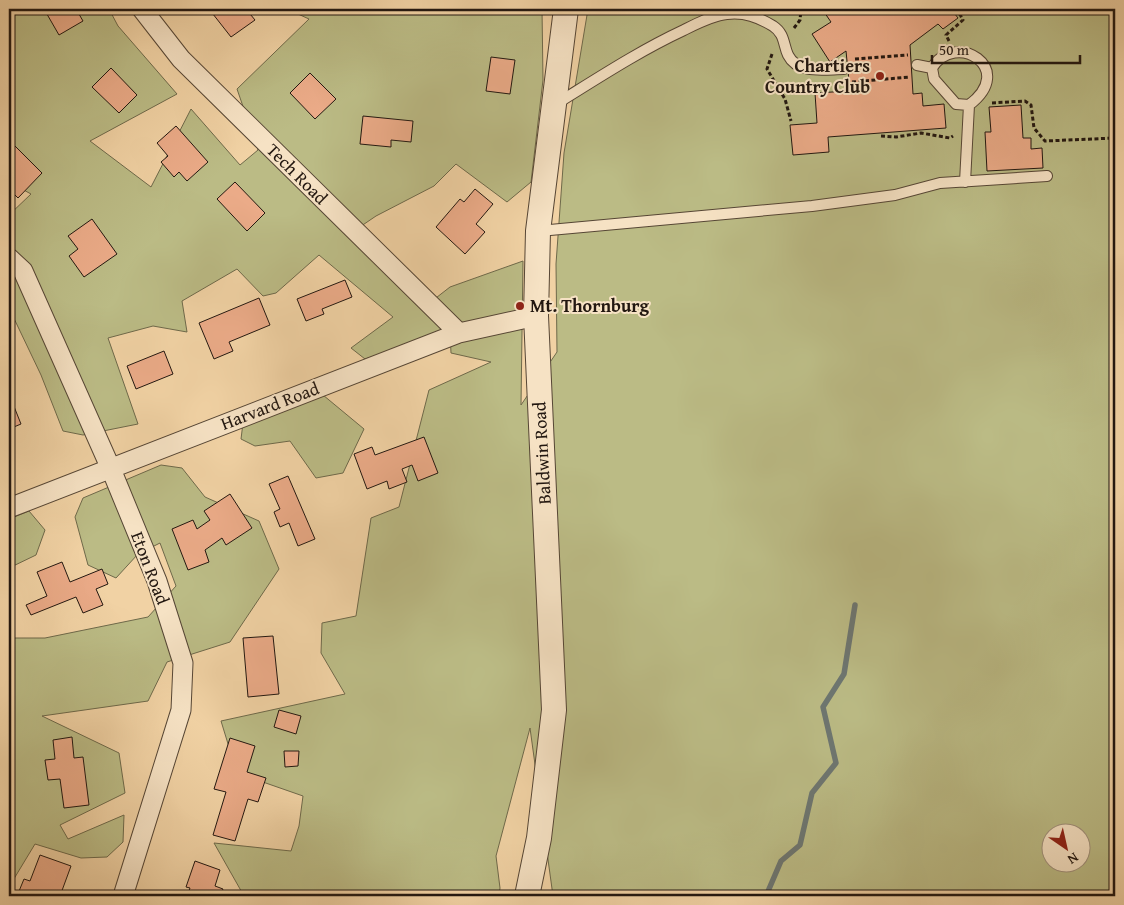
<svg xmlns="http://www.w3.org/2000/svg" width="1124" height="905" font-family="'Gentium Book Plus',serif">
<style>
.green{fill:#bbbb85;stroke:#6e694a;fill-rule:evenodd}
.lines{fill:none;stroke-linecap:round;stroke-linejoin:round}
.stream{stroke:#6d7671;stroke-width:5.5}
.building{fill:#ebab88;stroke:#221710}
.service-casing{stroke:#564635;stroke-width:12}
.minor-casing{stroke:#564635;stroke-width:21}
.tertiary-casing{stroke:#564635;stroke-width:26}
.path{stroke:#221710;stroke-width:3;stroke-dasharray:4 2.5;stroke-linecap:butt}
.service{stroke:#f6e2c4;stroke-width:10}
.minor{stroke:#f6e2c4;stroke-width:19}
.tertiary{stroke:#f6e2c4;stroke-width:24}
.poi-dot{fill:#8f2418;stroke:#f6e2c4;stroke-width:2}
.labels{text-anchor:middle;stroke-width:4;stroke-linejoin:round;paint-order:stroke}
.poi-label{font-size:18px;font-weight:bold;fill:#221710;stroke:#f6e2c4;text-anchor:end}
.street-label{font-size:18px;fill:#221710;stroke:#f6e2c4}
</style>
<rect width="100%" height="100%" fill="#f1d2a4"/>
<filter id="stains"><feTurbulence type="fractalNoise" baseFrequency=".004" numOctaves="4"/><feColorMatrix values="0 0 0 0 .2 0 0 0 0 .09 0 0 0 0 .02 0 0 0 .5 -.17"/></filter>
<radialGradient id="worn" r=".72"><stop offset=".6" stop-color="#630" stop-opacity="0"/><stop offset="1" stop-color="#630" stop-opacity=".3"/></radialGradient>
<path class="green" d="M9 9H109L118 26 177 94 90 141 151 187 191 109 240 165 258 150 237 89 309 19 287 9H542L543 80 531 182 507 202 456 164 434 186 376 216 348 235 423 308 450 287 523 261 521 405 557 352 556 264 564 153 588 9H1115V896H553L530 728 496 856 500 888 499 896H244L214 843 291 851 299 826 303 796 237 773 221 721 345 694 321 653 322 623 356 616 371 518 399 507 429 390 491 362 451 353 450 332 365 359 351 348 393 317 319 255 276 293 263 296 237 269 182 301 187 332 153 326 108 338 138 424 83 435 63 431 41 375 9 308V215L31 194 9 182ZM1052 832H1082V862H1052Z
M323 395 364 429 343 473 316 478 290 441 255 446 241 439 243 423Z
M161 465 182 468 205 497 259 521 279 569 230 642 167 662 148 701 42 716 119 753 125 793 60 825 68 839 124 815 123 842 107 857 81 858 35 844 9 887V638H45L148 617 176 586 160 543 138 554 116 578 88 565 75 517 83 498Z
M29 511 45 530 36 555 9 568V519Z"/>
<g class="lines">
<path class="stream" d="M766 896 781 861 800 845 812 793 836 763 823 707 844 674 855 605"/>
</g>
<path class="building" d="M44 9H76L83 21 59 35Z
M209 9H246L255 20 231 37Z
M822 9H951L958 18 943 29 938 24 910 45 913 94 922 93 923 106 944 104 946 128 828 137 829 152 793 155 790 125 817 123 815 93 850 91 846 51 830 62 812 34 831 22Z
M491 57 515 60 510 94 486 91Z
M111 68 137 95 119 113 92 87Z
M310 73 336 99 315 119 290 93Z
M1021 105 1023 138H1031V149L1042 148 1043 168 987 171 985 132H991L989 107Z
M363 116 413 121 411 142 391 140V147L360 144Z
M176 126 208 162 187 181 179 172 174 177 161 162 168 156 157 143Z
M9 140 42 173 18 198 9 189Z
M235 182 265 213 247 231 217 199Z
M475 189 493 204 476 224 485 232 465 254 436 227 460 199 464 202Z
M92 219 117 254 84 277 69 256 78 249 68 236Z
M345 280 352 297 322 309 324 314 306 321 297 299Z
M259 298 270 325 229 342 233 351 214 359 199 323Z
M164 351 173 374 136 389 127 366Z
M9 394 21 424 9 429Z
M424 437 438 473 418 481 412 465 402 469 407 482 389 489 387 481 367 489 354 454 372 447 375 455Z
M288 476 315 539 298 546 289 523 280 527 274 512 280 509 269 484Z
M230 494 252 528 226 545 222 538 205 550 209 562 188 570 172 529 193 520 197 529 210 520 204 511Z
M62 562 70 582 102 569 108 584 96 589 103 605 83 613 76 597 31 615 26 605 47 596 37 572Z
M273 636 279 694 248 697 243 638Z
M279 710 301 716 296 734 274 727Z
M72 737 74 758 83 757 89 805 64 808 60 779 48 780 45 760 55 759 53 740Z
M230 738 255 746 247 772 266 778 258 802 248 799 235 841 213 835 226 792 214 789Z
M284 751H299L298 766 285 767Z
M40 855 71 866 60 896H17L24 879 30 881Z
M195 861 220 870 215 886 223 889 220 896H187L190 888 186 887Z"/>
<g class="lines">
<defs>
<path id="service" d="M917 65 932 68 934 79 956 104 969 105 965 182
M932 68C955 30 1018 68 969 105
M556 104C598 78 639 51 684 30 696 24 713 15 727 14 745 12 758 17 773 26 785 34 783 44 788 55 798 75 826 69 844 69
M539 231 812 206 895 195 940 183 1047 176"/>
<path id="minor" d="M142 9 181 59 459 333
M9 258 23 271 111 469 157 581 183 663 181 710 123 896
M9 508 459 333 536 316"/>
<path id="tertiary" d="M527 896 539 838 554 710 536 316 538 231 566 9"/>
</defs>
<use href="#service" class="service-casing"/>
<use href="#minor" class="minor-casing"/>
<use href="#tertiary" class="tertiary-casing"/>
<path class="path" d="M794 28 800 20 801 9
M949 41 946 35 963 20 957 9
M772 54 767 69 785 99 791 121
M855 59 908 55
M852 82 910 77
M992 103 1025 101 1031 105 1034 128 1045 141 1115 138
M881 136 896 137 921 133 950 138 953 136"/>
<use href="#service" class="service"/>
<use href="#minor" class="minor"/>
<use href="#tertiary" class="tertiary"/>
</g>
<g class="poi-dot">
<circle cx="880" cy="76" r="5"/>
<circle cx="520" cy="306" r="5"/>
</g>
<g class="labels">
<g class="poi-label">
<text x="870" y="72">Chartiers<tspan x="870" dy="21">Country Club</tspan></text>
<text x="530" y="312" text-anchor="start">Mt. Thornburg</text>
</g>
<g class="street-label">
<text transform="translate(297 174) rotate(45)" y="6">Tech Road</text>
<text transform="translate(270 406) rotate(-21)" y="6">Harvard Road</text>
<text transform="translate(542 453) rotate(-93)" y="6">Baldwin Road</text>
<text transform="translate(150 568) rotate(69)" y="6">Eton Road</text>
</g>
</g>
<rect width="1124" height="905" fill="none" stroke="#f1d2a4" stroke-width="30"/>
<rect x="10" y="10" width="1104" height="885" fill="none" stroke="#221710" stroke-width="2.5"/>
<rect x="15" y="15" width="1094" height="875" fill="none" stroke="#221710"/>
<g transform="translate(1066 848) rotate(146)"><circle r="24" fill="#f6e2c4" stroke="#a1917c"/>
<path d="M0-4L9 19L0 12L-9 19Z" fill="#8f2418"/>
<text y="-8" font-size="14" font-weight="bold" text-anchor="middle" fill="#221710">N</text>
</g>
<path d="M932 55v8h148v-8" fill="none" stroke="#221710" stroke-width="2.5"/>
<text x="939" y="55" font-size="15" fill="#221710" stroke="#f6e2c4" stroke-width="4" paint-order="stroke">50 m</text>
<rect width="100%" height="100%" filter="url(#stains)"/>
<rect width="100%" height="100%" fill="url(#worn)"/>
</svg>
